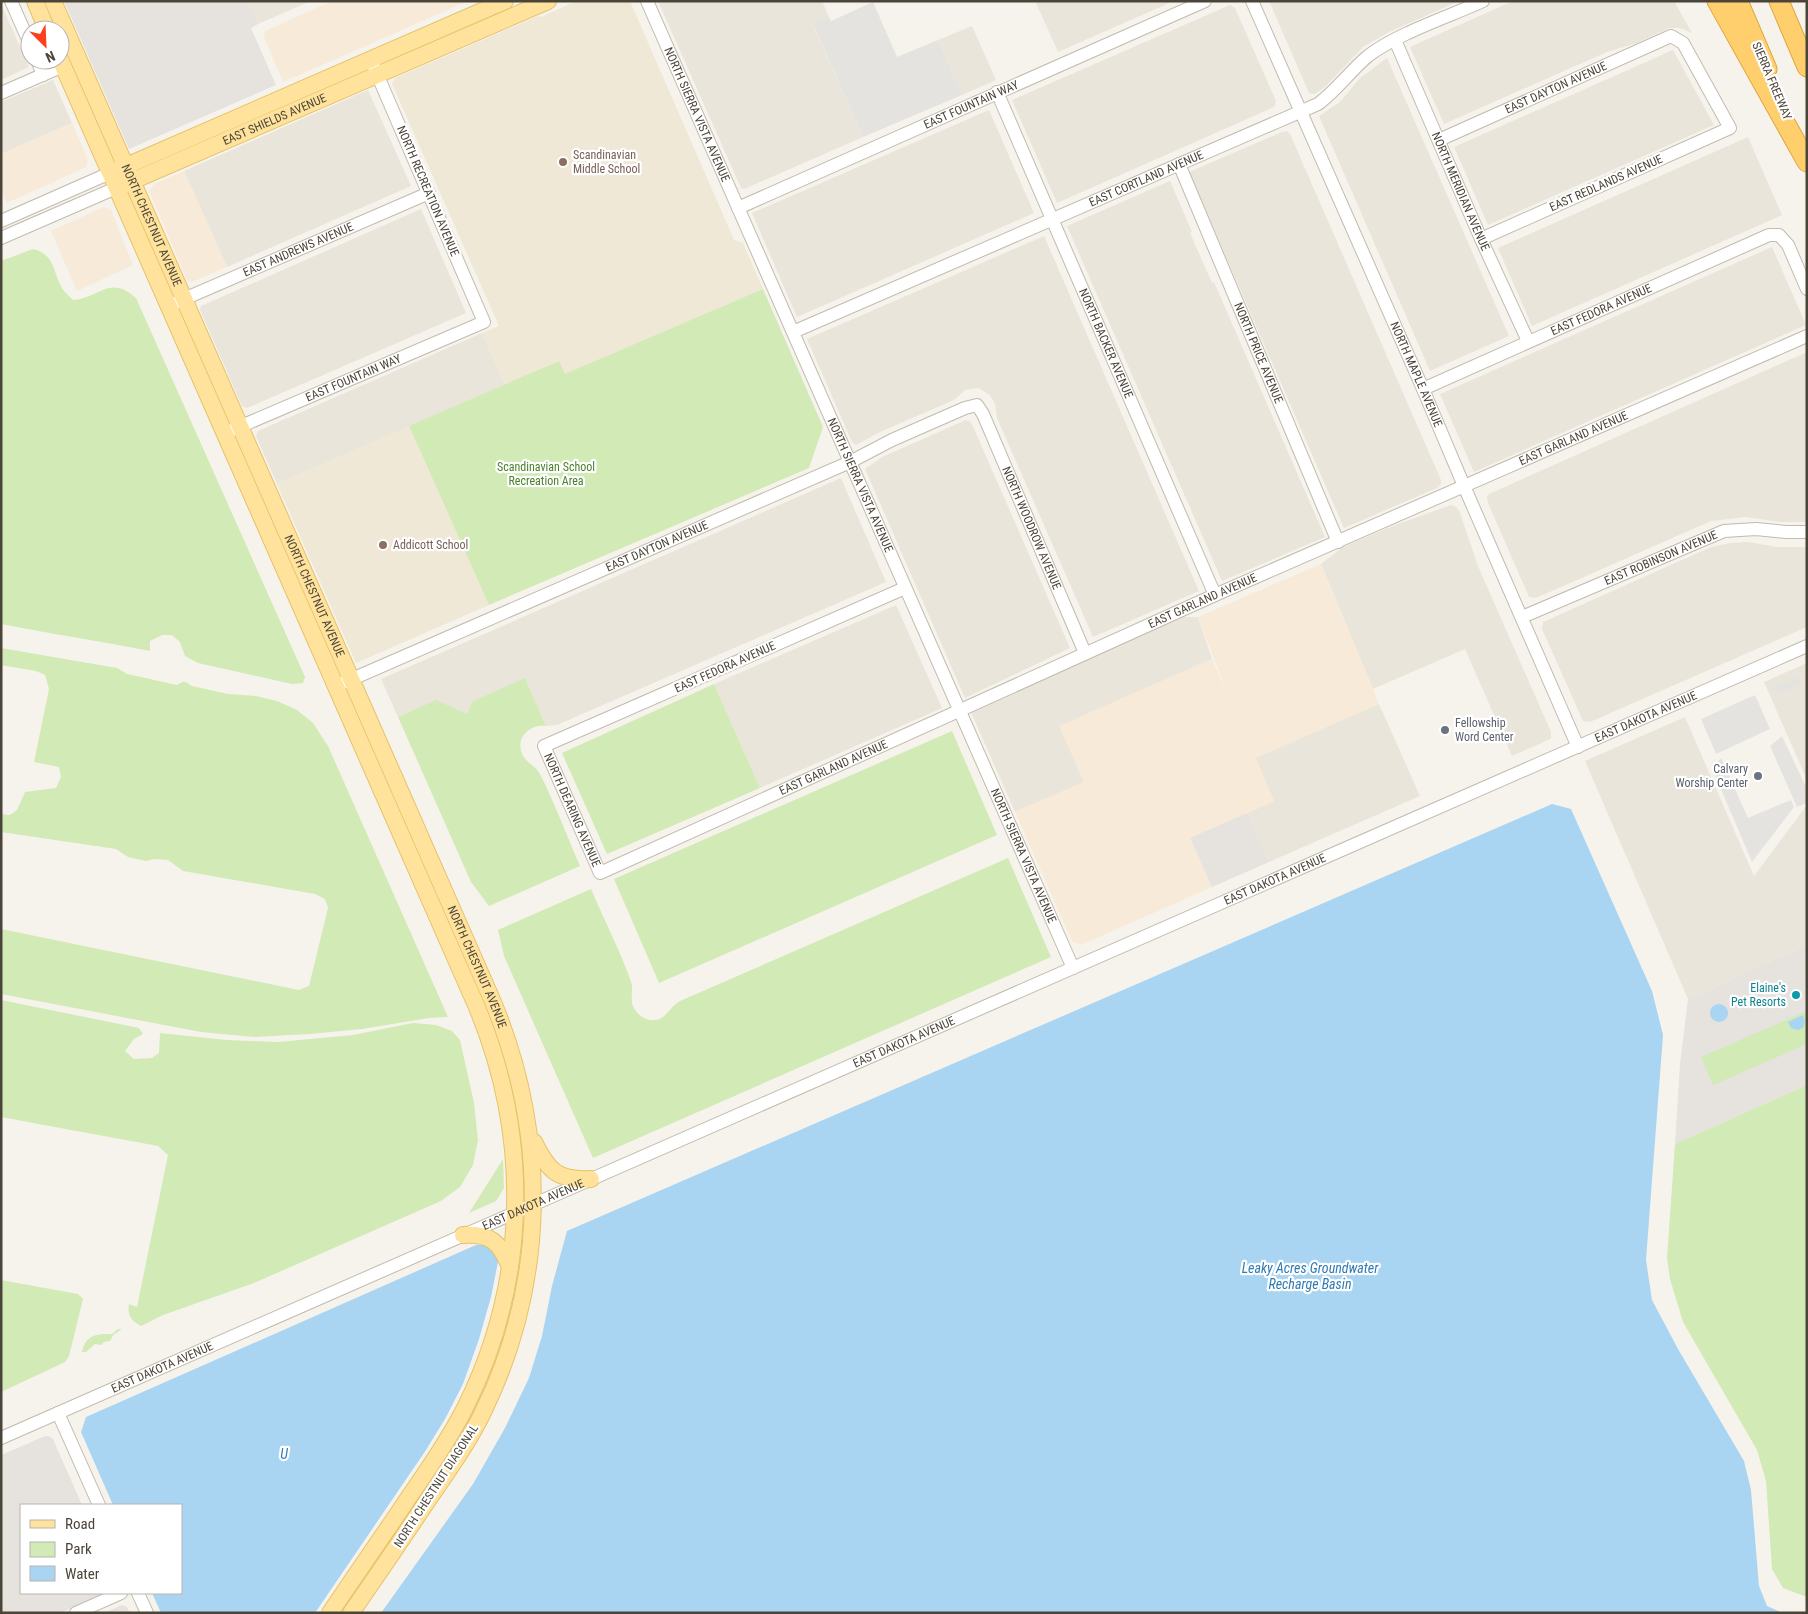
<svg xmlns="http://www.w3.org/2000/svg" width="1808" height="1614" font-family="'Roboto Condensed',sans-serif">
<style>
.residential{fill:#eae5da}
.commercial{fill:#f7ead8}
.industrial{fill:#e6e2dd}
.education{fill:#efe8d6}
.green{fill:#d2eab5}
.parking{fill:#e5e3e0}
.water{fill:#a9d4f2}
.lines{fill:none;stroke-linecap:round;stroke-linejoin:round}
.minor-casing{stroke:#c2bbae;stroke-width:14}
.major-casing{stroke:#e6c16a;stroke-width:18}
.highway-casing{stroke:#e0a43c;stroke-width:21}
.minor{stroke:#fff;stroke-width:12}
.major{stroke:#ffe39c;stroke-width:16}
.highway{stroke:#ffcf6e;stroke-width:19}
.education-dot{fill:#8d6e63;stroke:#fff;stroke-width:2}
.worship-dot{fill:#6b7280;stroke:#fff;stroke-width:2}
.culture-dot{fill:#0f9aa8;stroke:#fff;stroke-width:2}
.labels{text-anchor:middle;stroke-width:4.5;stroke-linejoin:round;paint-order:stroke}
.street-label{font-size:12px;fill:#4b4439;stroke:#fff}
.education-label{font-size:12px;fill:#785e54;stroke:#fff;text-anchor:start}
.park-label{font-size:12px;fill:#4a7f2a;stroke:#fff}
.worship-label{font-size:12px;fill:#5b616d;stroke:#fff;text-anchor:start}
.culture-label{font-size:12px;fill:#0d838f;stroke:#fff;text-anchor:end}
.water-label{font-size:14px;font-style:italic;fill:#2e7ab2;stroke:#fff}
</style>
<rect width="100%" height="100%" fill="#f6f3ec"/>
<path class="residential" d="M248 1H311L258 24Z
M658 1H822L829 17 813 25 863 137 744 189 741 188Z
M1038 1H1174L1058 52 1036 3Z
M1269 1H1459L1389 32 1363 47 1325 87 1315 94 1309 93Z
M1513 1H1674L1692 33 1680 28H1669L1637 43 1607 52 1444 124 1410 47Z
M1 4 29 67 1 80Z
M1230 5 1235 8 1276 101 1274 107 1057 203 1012 100Z
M972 26 996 80 962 95 938 40Z
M1673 50 1714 125 1488 225 1454 147Z
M1387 58 1509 336 1430 371 1319 116 1340 102 1360 78Z
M53 80 72 123 1 154V102Z
M368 90 411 186 227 267 184 171Z
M989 110 1034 213 797 317 752 213Z
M1287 131 1290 134 1441 480V484L1437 488 1344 528 1189 172 1282 132Z
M1748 137 1782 215 1532 326 1498 248Z
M1170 181 1192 232 1190 233 1212 283 1214 282 1325 537 1222 581 1067 226Z
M421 209 466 313 247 408 242 406 200 310 201 306Z
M1044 236 1199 591 1093 637 997 418 995 404 990 395 978 388 965 390 954 400 880 432 856 445 852 442 807 339Z
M1772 247 1806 325 1474 472 1440 394Z
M482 333 505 385 277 484 256 436 258 431Z
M1807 352V522H1779L1746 517 1711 521 1536 598 1529 597 1488 503 1487 497 1489 494Z
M966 420 971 422 1070 648 965 698 865 469 882 457Z
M841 478 886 582 557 725 546 726 525 678 467 714 436 701 398 717 381 679Z
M1451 505 1456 507 1459 510 1478 566 1551 732V738L1548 740 1512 756 1465 649 1373 689 1321 564 1343 547 1395 525Z
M1748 542 1777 547H1807V627L1590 722 1583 721 1542 629 1543 622 1711 547 1730 543Z
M896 605 942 708 760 788 714 684Z
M1178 617H1198L1212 659 1060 726 1084 782 1015 812 970 710Z
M1807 663V780L1764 682Z
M1379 704 1420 796 1269 862 1247 813 1274 801 1255 758Z
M1685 717 1754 876 1807 805V945L1688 999 1585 761Z"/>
<path class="commercial" d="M332 1H468L283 82 264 37V33L267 30Z
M72 123 88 160 86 167 7 203 1 189V154Z
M184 171 227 267 192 282 187 280 149 191 154 184Z
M104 207 111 210 133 265 77 291 51 231Z
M1321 564 1379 704 1256 758 1274 801 1190 838 1212 887 1081 945 1072 941 1015 812 1084 782 1059 726 1212 659 1227 692 1198 617Z"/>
<path class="industrial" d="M64 1H248L258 24 251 28 276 85 129 149Z
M1247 813 1269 862 1212 887 1190 838Z
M1807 945V1085L1675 1144 1680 1064 1688 999Z
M45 1436H49L53 1439 82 1505H21V1593H105L60 1613H1V1455Z
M122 1605 127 1607 130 1613H104Z"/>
<path class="education" d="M576 1H630L734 240 743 243 763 289 565 375 558 361 505 385 482 333 499 326 392 84 395 78 538 16 541 17Z
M409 426 489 605 356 663 277 484Z"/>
<path class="green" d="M33 249C56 255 52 271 62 288 65 293 70 297 73 300 100 298 109 274 136 298L305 677 303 683 292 684 198 663 185 656 180 642 172 635H162L150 641V651C100 641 51 634 1 624V261Z
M763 289 823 427 809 468 489 605 409 426 559 361 565 374Z
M1 648 117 668 127 674 177 685 182 682H186L192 686 228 694 256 696 277 701 297 710 313 723 328 746 448 1017 429 1018 362 1029 310 1034 253 1037 201 1032 1 994V929L299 990 309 986 328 908 325 899 315 894 183 871 168 860 154 859 146 861 128 857 116 849 1 832V814L10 815 17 810 25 792 56 788 61 777 59 767 34 762 49 689 45 675 36 671 1 665Z
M525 678 546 726C532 724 517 735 521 751 524 762 535 765 540 774 555 804 567 836 580 866L489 906 471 882 398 717 436 700 467 714 473 701Z
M714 684 760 788 607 854 562 753Z
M952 731 997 835 659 983 614 879Z
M1008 858 1051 957 593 1158 504 956 498 930 591 889C604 920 620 950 631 982 634 990 629 1000 634 1008 637 1014 642 1018 649 1020 665 1023 669 1007 680 1001Z
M1 1000 139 1028 143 1034 134 1039 125 1051 134 1059 152 1058 159 1053 160 1033 226 1040 278 1042 353 1035 413 1023 436 1025 452 1031 460 1040 474 1103 478 1140 473 1165 460 1187 441 1201 254 1283 163 1315 141 1326C131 1321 127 1315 129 1304L137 1307 168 1155 158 1146 1 1117Z
M1807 1011V1044L1713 1085 1701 1057Z
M1807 1085V1597L1783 1588 1772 1569 1766 1481 1757 1450 1683 1322 1670 1279 1667 1258 1675 1144Z
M503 1159 504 1188 496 1201 469 1213Z
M1 1280 78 1294 83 1299 69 1356 65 1362 1 1392Z
M118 1329H122L113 1335 110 1341 104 1342 101 1345 95 1344 86 1352H82C86 1334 97 1334 112 1334Z"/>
<path class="parking" d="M873 2 897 57 938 40 962 95 863 137 813 24 829 17 831 21Z
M1798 677 1801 684 1776 695 1772 688Z
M1755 695 1770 729 1716 754 1701 719Z
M1782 736 1807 789V803L1797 807 1770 746Z
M1721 758 1748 818 1791 800 1794 807 1752 862 1712 768Z"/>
<path class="water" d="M1552 804 1571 809 1652 991 1663 1035 1646 1260 1652 1300 1678 1349 1744 1461 1751 1490 1759 1586 1767 1606 1783 1613H381L473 1484 505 1428 529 1378 542 1336 552 1286 567 1231Z
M1710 1013a9 9 0 1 1 18 0a9 9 0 1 1-18 0Z
M1803 1015 1805 1022 1803 1028 1798 1030 1791 1028 1788 1022Z
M476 1245H487L495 1252 498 1262 491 1297 479 1339 463 1384 445 1419 426 1450 315 1613H161L152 1593H181V1505H113L81 1432 86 1417Z"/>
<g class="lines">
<defs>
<g id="minor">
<path d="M11 1 30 44"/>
<path id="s1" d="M647 1 1073 968"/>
<path id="s2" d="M1252 1 1423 389 1464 486 1578 747"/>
<path id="s3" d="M1395 40 1481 239 1528 341"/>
<path d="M37 60 43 75"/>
<path id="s4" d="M997 92 1215 595"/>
<path d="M1 93 63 66"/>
<path id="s5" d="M1439 140 1671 36 1683 43 1730 128 1481 239"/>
<path id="s6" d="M1179 164 1338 542"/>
<path id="s7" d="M738 208 1205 1"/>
<path d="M1 221 110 173"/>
<path d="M1 238 116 188"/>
<path id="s8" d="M177 302 429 193"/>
<path id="s9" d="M793 332 1318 104C1337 90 1350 71 1368 56 1398 33 1448 17 1483 1"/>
<path id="s10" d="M1423 389 1769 235H1779L1788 245 1807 289"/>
<path id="s11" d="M232 430 484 322 374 67"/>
<path id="s12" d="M905 588 544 746 600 873 1215 595 1807 336"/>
<path id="s13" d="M1522 617 1724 531 1756 529 1786 532H1807"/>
<path id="s14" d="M336 686 850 462 892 440 965 408 977 405 983 414 1085 653"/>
<path d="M58 1413 99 1505"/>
<path id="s15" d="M1 1438 1807 646"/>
<path d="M138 1593 147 1613"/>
<path d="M76 1613 121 1593"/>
</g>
<g id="major">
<path d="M35 1 47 30"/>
<path id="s16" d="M53 1 493 1002C548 1135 547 1280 484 1410 468 1444 445 1475 424 1506 400 1542 376 1577 351 1613"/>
<path d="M60 59 476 1005C531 1136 529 1280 465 1408 449 1439 429 1468 409 1497 383 1536 356 1574 330 1613"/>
<path d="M117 170 505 1"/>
<path id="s17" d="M123 185 548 1"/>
<path d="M534 1142C548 1171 558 1181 591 1179"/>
<path d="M463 1235C490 1233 500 1242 510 1267"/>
</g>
<path id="highway" d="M1717 1 1807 162
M1738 1 1767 69
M1779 1 1807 67"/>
</defs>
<use href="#minor" class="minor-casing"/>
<use href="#major" class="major-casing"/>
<use href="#highway" class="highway-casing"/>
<use href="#minor" class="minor"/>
<use href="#major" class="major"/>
<use href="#highway" class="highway"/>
</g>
<g class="education-dot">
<circle cx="563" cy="162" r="5"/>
<circle cx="383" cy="545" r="5"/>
</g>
<g class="worship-dot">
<circle cx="1445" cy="730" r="5"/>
<circle cx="1758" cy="776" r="5"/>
</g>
<circle class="culture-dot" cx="1796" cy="995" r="5"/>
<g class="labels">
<g class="street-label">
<text transform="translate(1772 81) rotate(67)" y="4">SIERRA FREEWAY</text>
<text dy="4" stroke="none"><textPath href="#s5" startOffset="128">EAST DAYTON AVENUE</textPath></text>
<text dy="4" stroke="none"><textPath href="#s7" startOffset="255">EAST FOUNTAIN WAY</textPath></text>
<text dy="4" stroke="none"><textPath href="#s1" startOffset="124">NORTH SIERRA VISTA AVENUE</textPath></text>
<text dy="4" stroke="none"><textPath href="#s17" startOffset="165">EAST SHIELDS AVENUE</textPath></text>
<text dy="4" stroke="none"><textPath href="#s9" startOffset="385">EAST CORTLAND AVENUE</textPath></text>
<text transform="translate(1606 183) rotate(-24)" y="4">EAST REDLANDS AVENUE</text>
<text transform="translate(428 191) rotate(67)" y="4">NORTH RECREATION AVENUE</text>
<text dy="4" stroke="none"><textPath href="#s3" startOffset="165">NORTH MERIDIAN AVENUE</textPath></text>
<text dy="4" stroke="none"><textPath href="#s16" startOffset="245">NORTH CHESTNUT AVENUE</textPath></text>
<text dy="4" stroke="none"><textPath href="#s8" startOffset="132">EAST ANDREWS AVENUE</textPath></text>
<text dy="4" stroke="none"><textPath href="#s10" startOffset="195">EAST FEDORA AVENUE</textPath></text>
<text dy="4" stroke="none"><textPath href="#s4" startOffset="274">NORTH BACKER AVENUE</textPath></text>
<text dy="4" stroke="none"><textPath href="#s6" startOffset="205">NORTH PRICE AVENUE</textPath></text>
<text dy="4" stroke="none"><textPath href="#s2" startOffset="408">NORTH MAPLE AVENUE</textPath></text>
<text dy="4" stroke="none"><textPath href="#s11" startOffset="132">EAST FOUNTAIN WAY</textPath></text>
<text dy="4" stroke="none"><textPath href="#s12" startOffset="1599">EAST GARLAND AVENUE</textPath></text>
<text dy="4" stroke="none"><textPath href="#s1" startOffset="529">NORTH SIERRA VISTA AVENUE</textPath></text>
<text dy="4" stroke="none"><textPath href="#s14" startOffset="835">NORTH WOODROW AVENUE</textPath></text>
<text dy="4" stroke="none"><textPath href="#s14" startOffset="350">EAST DAYTON AVENUE</textPath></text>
<text dy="4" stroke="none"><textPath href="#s13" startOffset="151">EAST ROBINSON AVENUE</textPath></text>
<text dy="4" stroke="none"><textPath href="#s16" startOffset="650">NORTH CHESTNUT AVENUE</textPath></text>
<text dy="4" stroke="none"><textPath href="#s12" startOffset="1194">EAST GARLAND AVENUE</textPath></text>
<text transform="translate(725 667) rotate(-24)" y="4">EAST FEDORA AVENUE</text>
<text dy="4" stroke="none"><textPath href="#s15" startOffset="1796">EAST DAKOTA AVENUE</textPath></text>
<text dy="4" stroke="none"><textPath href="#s12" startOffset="789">EAST GARLAND AVENUE</textPath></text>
<text dy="4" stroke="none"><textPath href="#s12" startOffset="464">NORTH DEARING AVENUE</textPath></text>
<text dy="4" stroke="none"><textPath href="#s1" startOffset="934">NORTH SIERRA VISTA AVENUE</textPath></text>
<text dy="4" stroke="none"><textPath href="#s15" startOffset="1391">EAST DAKOTA AVENUE</textPath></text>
<text dy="4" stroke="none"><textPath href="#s16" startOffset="1055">NORTH CHESTNUT AVENUE</textPath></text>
<text dy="4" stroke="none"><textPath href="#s15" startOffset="986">EAST DAKOTA AVENUE</textPath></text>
<text dy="4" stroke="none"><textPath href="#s15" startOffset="581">EAST DAKOTA AVENUE</textPath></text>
<text dy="4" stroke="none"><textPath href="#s15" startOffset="176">EAST DAKOTA AVENUE</textPath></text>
<text transform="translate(436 1486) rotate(-57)" y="4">NORTH CHESTNUT DIAGONAL</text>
</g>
<g class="education-label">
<text x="573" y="159">Scandinavian<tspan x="573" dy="14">Middle School</tspan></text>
<text x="393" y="549">Addicott School</text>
</g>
<g class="park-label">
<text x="546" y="471">Scandinavian School<tspan x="546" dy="14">Recreation Area</tspan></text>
</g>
<g class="worship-label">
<text x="1455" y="727">Fellowship<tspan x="1455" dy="14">Word Center</tspan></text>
<text x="1748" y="773" text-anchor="end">Calvary<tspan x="1748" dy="14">Worship Center</tspan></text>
</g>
<g class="culture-label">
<text x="1786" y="992">Elaine's<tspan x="1786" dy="14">Pet Resorts</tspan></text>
</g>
<g class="water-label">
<text x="1310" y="1273">Leaky Acres Groundwater<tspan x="1310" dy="16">Recharge Basin</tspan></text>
<text x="284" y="1459">U</text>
</g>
</g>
<rect width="1808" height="1614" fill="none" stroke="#4b4439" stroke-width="5"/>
<rect x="20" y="1504" width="162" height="90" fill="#ffffff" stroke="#b7b4b0"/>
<rect x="30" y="1520" width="25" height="8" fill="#ffe39c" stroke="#b7b4b0"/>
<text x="65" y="1529" font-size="15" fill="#4b4439">Road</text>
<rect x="30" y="1542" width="25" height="15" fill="#d2eab5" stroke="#b7b4b0"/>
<text x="65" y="1554" font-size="15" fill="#4b4439">Park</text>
<rect x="30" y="1566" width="25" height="15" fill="#a9d4f2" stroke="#b7b4b0"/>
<text x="65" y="1579" font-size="15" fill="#4b4439">Water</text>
<g transform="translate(45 45) rotate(156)"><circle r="24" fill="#ffffff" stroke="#b7b4b0"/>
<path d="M0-4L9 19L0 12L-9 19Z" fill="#fc3f1d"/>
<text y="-8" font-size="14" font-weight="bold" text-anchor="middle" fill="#4b4439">N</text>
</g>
</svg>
